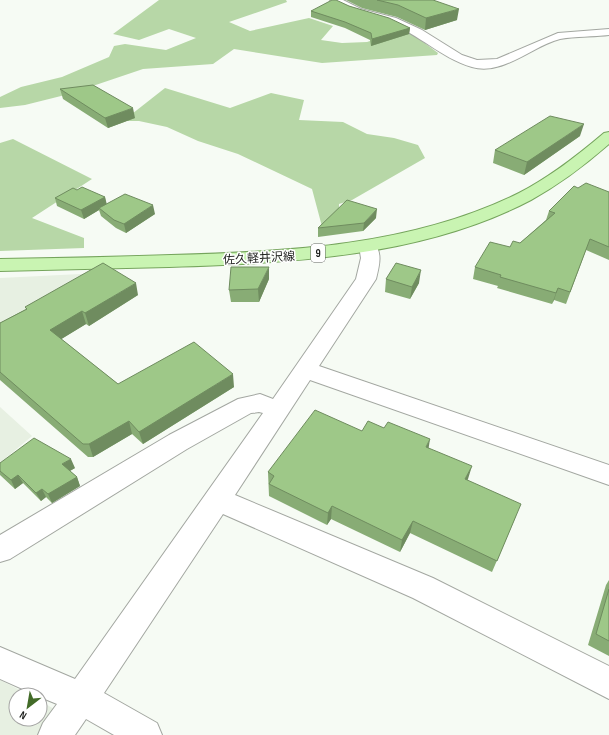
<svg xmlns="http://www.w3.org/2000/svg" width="609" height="735" font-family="'Sofia Sans Condensed','Noto Sans JP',sans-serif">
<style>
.built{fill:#e7f0e2}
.green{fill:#b7d7a7}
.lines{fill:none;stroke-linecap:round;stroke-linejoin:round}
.minor-casing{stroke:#a3a7a1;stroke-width:2}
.major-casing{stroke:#75a45c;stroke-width:2}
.minor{fill:#fff;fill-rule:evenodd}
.major{fill:#c9f4b2;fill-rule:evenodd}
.wall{fill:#88ac75}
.shaded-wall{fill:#6f8c5f}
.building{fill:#9ec888;stroke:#6f8c5f}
.labels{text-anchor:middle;stroke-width:3;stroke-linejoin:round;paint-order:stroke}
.shield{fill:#fff;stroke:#616260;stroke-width:1}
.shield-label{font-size:11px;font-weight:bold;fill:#1d1f1c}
.street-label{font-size:12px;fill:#1d1f1c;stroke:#fff}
</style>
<rect width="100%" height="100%" fill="#f6fbf4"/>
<path class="built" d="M101 273 0 330V278Z
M0 407 32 436 0 463Z
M0 680 30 695H16V719H40V701L56 710 38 735H0Z"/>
<path class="green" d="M159 0H286L287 2 229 22 250 31 309 18 333 26 321 40 342 43 367 42 406 29 438 53 437 55 322 63 234 49 213 64 143 69 69 94 25 105 0 108V97L21 87 62 77 109 57 114 46 125 44 166 50 196 38 169 29 139 40 113 34Z
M165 88 230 108 271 93 304 100 299 120 343 122 367 134 394 138 418 145 425 158 352 200 339 204V220L324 234 312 189 238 154 198 141 167 127 139 121H123Z
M13 139 92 179 32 218 84 238V248L0 251V143Z"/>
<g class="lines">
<defs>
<path id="minor" d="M330 0H343L361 9 396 18 422 30 462 55 477 60 497 59 558 33 609 29V35C593 37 576 36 560 39 532 46 503 76 472 67 441 58 419 34 389 23 373 16 341 14 330 0Z
M368 241 374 242C383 254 379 266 376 279L319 366 609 465V485L310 380 235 495 433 578 609 666V699L413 598 223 514 104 693 157 723 162 735H114L86 719 75 735H38L43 723 57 704 40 697V695H36L0 679V647L75 679 263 413 259 412 251 413 187 449 10 559 0 562V535L169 435 238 399 260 394 273 399 356 279 361 258 359 246 362 242Z"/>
<path id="major" d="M609 132V144C585 165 560 184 531 200 423 257 290 263 169 267 113 268 57 270 0 271V259C57 258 114 257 171 255 288 252 412 246 519 193 550 177 577 156 604 133Z"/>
</defs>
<use href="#minor" class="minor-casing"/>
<use href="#major" class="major-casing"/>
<use href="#minor" class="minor"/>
<use href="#major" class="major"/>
</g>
<path class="wall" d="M346 0H433L457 20 425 30 397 17 362 8Z
M349 6 410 28 409 34 371 46 370 40 345 28 311 17V11Z
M60 89 135 118 108 128 63 99Z
M580 136 524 175 493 163 495 150Z
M578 188 609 192V260L586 250 566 304 554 300 552 304 497 288 498 286 473 279 475 267 510 247 520 243 546 220 549 211Z
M77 190 105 197 106 204 155 214 126 233 116 228 101 216 99 210 84 219 57 206 55 198Z
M376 218 363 231 318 237V228Z
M269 279 259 302H231L229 290Z
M386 279 419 283 410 299 385 292Z
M138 295 89 326 86 324 61 339 118 384 234 387 143 444 132 434 93 457H88L0 380V323L26 309 25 307Z
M362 431 428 448 467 480 516 516 492 572 410 533 400 552 331 519 327 525 269 496 268 472Z
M0 463 75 468 70 471 77 477 80 486 52 503 46 497 41 501 23 483 15 489 0 475Z
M609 580V656L588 645 606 585Z"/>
<path class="shaded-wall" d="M459 9 457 20 425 30 426 18Z
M410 28 409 34 371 46 372 39Z
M133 108 135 118 108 128 105 118Z
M584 124 580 136 524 175 527 162Z
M105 197 107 205 99 208V210L84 219 81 210Z
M153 205 155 214 126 233 124 224Z
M377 209 376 218 363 231 364 223Z
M269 267V279L259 302 258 289Z
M421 270 419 283 410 299 412 287Z
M136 283 138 295 89 326 85 313Z
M558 288 554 300 552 304 556 293Z
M82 311 86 324 55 343 50 330Z
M233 374 234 387 143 444 139 432Z
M129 421 132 434 93 457 89 444Z
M430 439 428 452 426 447Z
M71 459 75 468 66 473 62 464Z
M472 466 468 479 462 491 465 479Z
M18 475 23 483 15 489 11 480Z
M77 477 80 486 52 503 48 494Z
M42 489 46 497 41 501 36 493Z
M332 506 331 519 327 525 328 513Z
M413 521 410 533 400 552 402 540Z"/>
<path class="building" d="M332 0H336L349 6 389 18 410 28 372 39 371 33 345 22 311 11Z
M377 0H433L459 9 426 18 398 5Z
M93 85 133 108 105 118 60 89Z
M550 116 584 124 527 162 495 150Z
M586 183 609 192V247L590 239 570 292 558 288 556 293 500 277 501 275 475 267 490 242 510 247 513 241 520 243 555 213 549 211 574 186 578 188Z
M82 187 105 197 81 210 55 198 73 188 77 190Z
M125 194 153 205 124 224 114 220 99 208Z
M347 200 377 209 364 223 318 228Z
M103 263 136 283 85 313 82 311 50 330 118 384 194 342 233 374 139 432 129 421 89 444H83L0 372V323L27 309 25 307Z
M396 263 421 270 412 287 386 279Z
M231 267H269L258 289 229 290Z
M315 410 362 431 368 421 384 428 388 422 430 439 426 447 472 466 465 479 521 504 497 561 413 521 402 540 332 506 328 513 269 484 274 476 268 472Z
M34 438 71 459 62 464 77 477 48 494 42 489 36 493 18 475 11 480 0 471V463Z
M609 589V641L596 634Z"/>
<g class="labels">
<rect class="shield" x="311" y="244" width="14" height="18" rx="3"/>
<g class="shield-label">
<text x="318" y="257">9</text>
</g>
<g class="street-label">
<text transform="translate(259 258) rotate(-3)" y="4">佐久軽井沢線</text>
</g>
</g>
<g transform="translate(28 707) rotate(211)"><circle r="19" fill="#ffffff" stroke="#a5a5a4"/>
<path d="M0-3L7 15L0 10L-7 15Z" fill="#426b28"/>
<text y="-6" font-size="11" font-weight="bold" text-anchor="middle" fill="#1d1f1c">N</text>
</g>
</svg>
